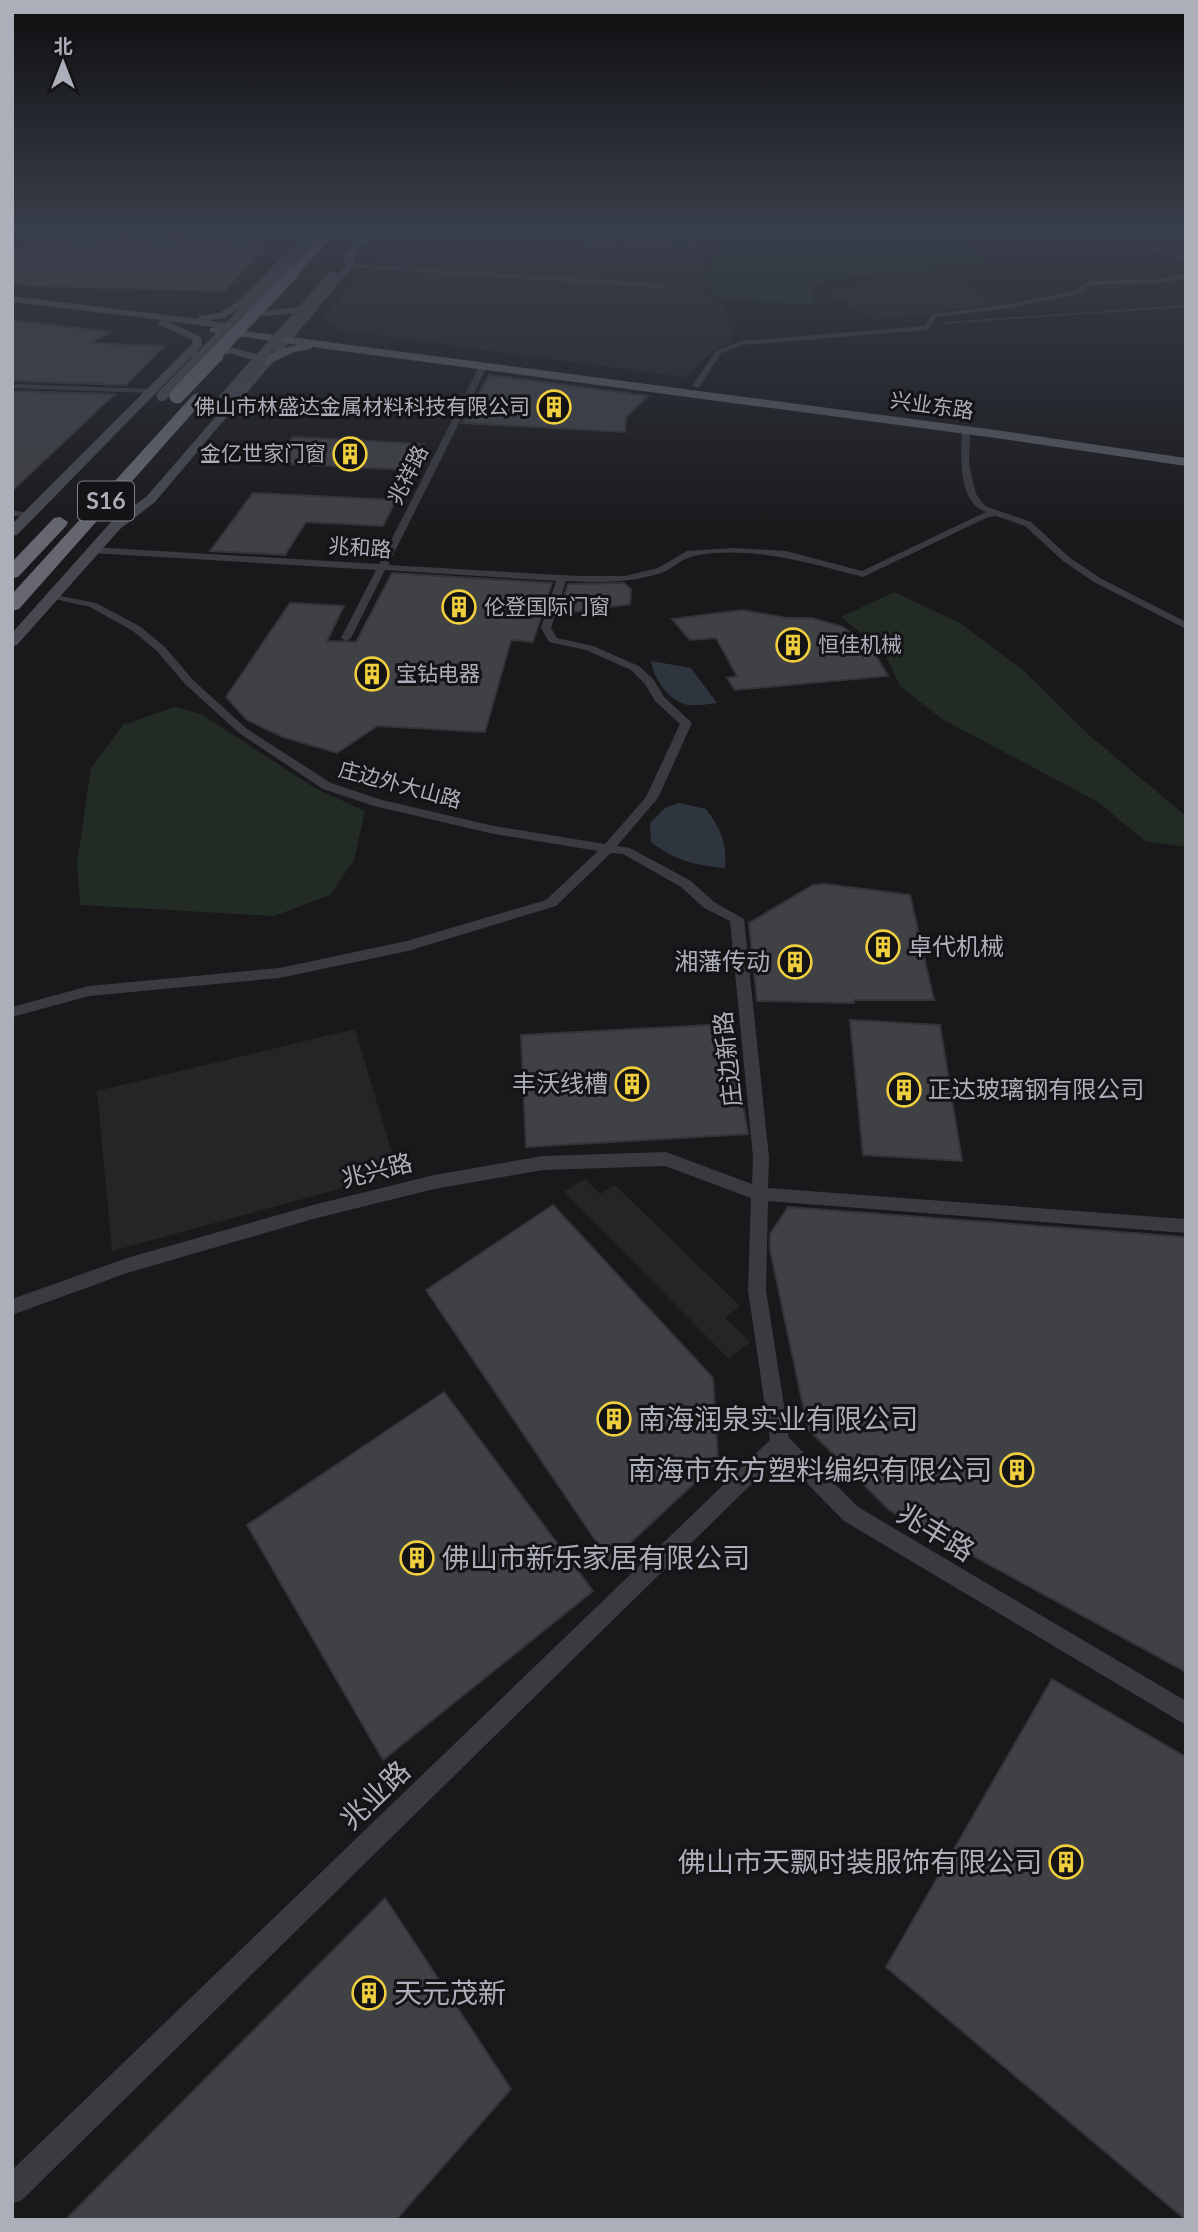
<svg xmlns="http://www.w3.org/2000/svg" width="1198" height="2232" font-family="Lato,'Noto Sans SC',sans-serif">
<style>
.built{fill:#252528}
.green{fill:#232b25}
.water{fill:#2f353f}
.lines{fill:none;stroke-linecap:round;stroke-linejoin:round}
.stream{stroke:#2f353f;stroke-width:2}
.building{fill:#404145;stroke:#343337;stroke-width:2}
.street{fill:#3a3a40;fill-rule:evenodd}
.secondary{fill:#484950;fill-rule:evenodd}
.primary{fill:#56575f;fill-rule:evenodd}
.highway{fill:#666771;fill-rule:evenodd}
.secondary-bridge-far1{stroke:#484950;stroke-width:9}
.secondary-bridge{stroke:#484950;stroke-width:11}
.highway-bridge-far1{stroke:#666771;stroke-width:12}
.highway-bridge{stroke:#666771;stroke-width:15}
.labels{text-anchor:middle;stroke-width:6;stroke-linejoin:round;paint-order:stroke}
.far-street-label{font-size:21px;fill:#acaeba;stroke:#141416}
.far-poi-label{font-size:21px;fill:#acaeba;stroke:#141416;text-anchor:start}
.shield{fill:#141416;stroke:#7e8089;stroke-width:2}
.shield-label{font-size:23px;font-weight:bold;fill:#acaeba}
.poi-label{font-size:24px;fill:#acaeba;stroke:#141416;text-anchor:start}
.street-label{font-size:24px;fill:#acaeba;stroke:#141416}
.near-poi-label{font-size:28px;fill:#acaeba;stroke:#141416;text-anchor:start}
.near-street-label{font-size:28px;fill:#acaeba;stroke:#141416}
</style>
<rect width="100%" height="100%" fill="#19191b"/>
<path class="built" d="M406 233 710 249 697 283 725 306 733 341 707 355 688 378 341 330 324 318 367 270Z
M943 275 999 303 875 320 824 291Z
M355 1029 398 1173 112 1251 97 1091Z
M585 1179 600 1194 615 1185 740 1306 725 1318 750 1342 729 1359 564 1192Z"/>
<path class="green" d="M774 228C839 228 937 218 989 260 971 272 946 268 925 270 887 273 848 276 811 285L815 304 732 301 716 295 704 280C715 241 739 237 774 228Z
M894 592 960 623 1024 671 1090 736 1186 816V847L1145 841 1098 802 942 719 900 686 884 652 841 617Z
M175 707 201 714 315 788 365 811 354 860 330 895 274 916 80 905 77 863 91 768 123 725Z"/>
<path class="water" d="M651 661 691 668 717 703C708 704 698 706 689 705 671 704 653 678 651 661Z
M679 803 706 809C721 829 727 843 725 868 694 865 676 861 651 842L650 823 665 808Z"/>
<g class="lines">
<path class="stream" d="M945 323 1186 306"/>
</g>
<path class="building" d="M218 228H286L275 239 207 236Z
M47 237 72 240 269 245 224 291 34 286 12 283V249Z
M12 320 111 332 90 343 164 346 126 385 12 381Z
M489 375 648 396 626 417 625 432 462 423Z
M12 391 115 394 12 491Z
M293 437 424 444 412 470 272 463Z
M253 493 396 500 383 526 306 522 285 555 210 551Z
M392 573 552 583 533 642 511 640 485 732 377 726 337 753 283 737 247 720 226 697 290 603 344 606 327 641 356 642Z
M624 583 631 589 630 604 558 614 568 584Z
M742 610 787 618H812L843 627 873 651 888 676 735 690 727 678 737 676 716 638 690 640 672 619Z
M825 884 910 895 934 1000H854V1003L757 1001 749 923 813 885Z
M850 1020 940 1025 962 1161 863 1155Z
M729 1024 748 1134 526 1147 521 1035Z
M553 1205 713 1378 718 1461 610 1562 426 1290Z
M788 1207 1186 1237V1672L889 1510 808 1429 770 1250V1234Z
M444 1392 593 1591 383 1760 247 1525Z
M1052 1679 1186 1757V2220L886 1967Z
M385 1898 511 2089 396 2220H65Z"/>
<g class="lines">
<path class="street" d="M16 228 72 233 304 243 72 237Z
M693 228H699L695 247 692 249 382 230 690 245Z
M1075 228H1083L1174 253 1186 259V263L1170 255Z
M349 264 664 284 667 286 664 288 347 267Z
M1186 274V278L1162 283 1091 285 1084 288 1087 291 1084 293 1009 308 937 317 928 330 742 345 721 353 699 388 692 386 716 351 741 341 925 326 932 314 1009 304 1079 290 1078 287 1090 281 1162 279Z
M483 365 487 367 388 565 578 576H625L658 568 687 551 734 548 786 551 862 571 986 512C957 502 961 454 962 430L966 428 970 430 969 464 976 494 985 506 1031 522 1069 557 1100 578 1186 622V629L1094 582 1063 561 1025 526 996 516 988 517 863 577C809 563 751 545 694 556 682 558 673 569 661 573 630 583 599 583 566 581L551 628 557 638 593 646 639 666 654 680 664 697 692 723 658 798 617 846 630 848 691 881 714 902 744 919 769 1157 768 1188 1186 1219V1233L768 1201 766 1290 789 1438 858 1507 1186 1701V1725L844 1521 780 1456 22 2200 12 2204V2170L770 1440 748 1290 751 1198 665 1166 543 1170 434 1189 313 1219 127 1273 12 1315V1299L127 1258 313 1205 434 1175 543 1156 666 1152 752 1184 753 1157 730 921 704 908 681 887 623 854 611 853 556 906 408 951 279 978 89 996 12 1017V1007L89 986 279 968 407 941 546 900 598 851 494 834 374 806 323 789 239 733 185 684 157 651 133 631 90 607 50 598V594L96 603 141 627 165 647 193 680 247 729 331 783 382 800 494 826 605 844 646 797 680 724 655 701 645 684 631 670 586 650 549 642 541 628 556 581 385 570 351 638 346 641 341 638 376 570 92 553 87 550 92 547 379 564 479 367Z
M12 384 152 389 156 391 152 393 12 388Z
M12 510 34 514 30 517 12 516Z"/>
<path class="secondary" d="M312 228H320L246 304 265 311 311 305 345 266 344 257C354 243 374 227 391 228 372 244 356 241 352 268L155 502 120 529 17 645 12 646V633L119 513 125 512 147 496 262 363 233 354 192 356 17 535 12 536V524L192 344 193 340 160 325 158 323 162 320 12 302V296L198 319 199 316 219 313 237 302ZM240 308 265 316 305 312 267 357 233 348 197 351 202 345 201 337 167 321 221 328 226 325 224 323 207 320 224 318Z"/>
<path class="primary" d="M214 327 996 430 1186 458V466L996 438 312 347 311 349 294 352 267 365 263 364V358L287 347 298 345 210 332V328Z"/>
<path class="highway" d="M330 228H341L297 275H289V271Z
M199 393 206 397 204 400 19 609 12 611V594L194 394Z
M60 517 68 522 66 526 18 577 12 578V562L54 518Z"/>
<path class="secondary-bridge-far1" d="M200 356 324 228
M261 356 333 275"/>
<path class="secondary-bridge" d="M162 396 202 355
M224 399 263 355"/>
<path class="highway-bridge-far1" d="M214 356 293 273"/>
<path class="highway-bridge" d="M177 396 216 355"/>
</g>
<linearGradient id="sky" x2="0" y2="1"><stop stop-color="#0e0e0f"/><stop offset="0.42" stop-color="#383e4a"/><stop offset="1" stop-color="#383e4a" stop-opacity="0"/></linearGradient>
<rect width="1198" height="540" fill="url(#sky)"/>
<defs>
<symbol id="building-ring" viewBox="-11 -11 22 22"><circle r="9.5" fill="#141416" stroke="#efcf3d" stroke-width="1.5"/><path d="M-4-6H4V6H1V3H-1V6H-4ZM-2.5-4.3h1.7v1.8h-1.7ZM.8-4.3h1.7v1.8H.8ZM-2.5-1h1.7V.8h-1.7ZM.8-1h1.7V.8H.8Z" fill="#efcf3d"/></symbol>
</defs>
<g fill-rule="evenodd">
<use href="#building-ring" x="535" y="388" width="38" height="38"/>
<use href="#building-ring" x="331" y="435" width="38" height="38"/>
<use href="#building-ring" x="440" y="588" width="38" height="38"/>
<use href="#building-ring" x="774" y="626" width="38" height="38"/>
<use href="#building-ring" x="353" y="655" width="38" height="38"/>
<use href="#building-ring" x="864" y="928" width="38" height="38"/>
<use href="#building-ring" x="776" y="943" width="38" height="38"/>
<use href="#building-ring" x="613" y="1065" width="38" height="38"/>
<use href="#building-ring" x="885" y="1071" width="38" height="38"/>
<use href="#building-ring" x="595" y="1400" width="38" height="38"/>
<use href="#building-ring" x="998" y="1451" width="38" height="38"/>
<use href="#building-ring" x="398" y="1539" width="38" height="38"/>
<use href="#building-ring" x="1047" y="1843" width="38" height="38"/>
<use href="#building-ring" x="350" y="1974" width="38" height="38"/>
</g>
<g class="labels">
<g class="far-street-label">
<text transform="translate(932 406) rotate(8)" y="7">兴业东路</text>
<text transform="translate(408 475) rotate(-63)" y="7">兆祥路</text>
<text transform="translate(360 548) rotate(4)" y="7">兆和路</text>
<text transform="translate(400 785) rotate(15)" y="7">庄边外大山路</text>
</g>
<g class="far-poi-label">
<text x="530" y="414" text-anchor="end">佛山市林盛达金属材料科技有限公司</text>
<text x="326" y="461" text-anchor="end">金亿世家门窗</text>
<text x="484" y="614">伦登国际门窗</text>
<text x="818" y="652">恒佳机械</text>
<text x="396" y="681">宝钻电器</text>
</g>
<rect class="shield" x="78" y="481.5" width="56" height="39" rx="5"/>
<g class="shield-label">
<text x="106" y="509">S16</text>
</g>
<g class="poi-label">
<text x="908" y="955">卓代机械</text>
<text x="770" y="970" text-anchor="end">湘藩传动</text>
<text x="608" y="1092" text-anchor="end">丰沃线槽</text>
<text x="928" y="1098">正达玻璃钢有限公司</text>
</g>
<g class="street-label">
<text transform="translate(728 1059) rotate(-96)" y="8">庄边新路</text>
<text transform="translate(377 1171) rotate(-14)" y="8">兆兴路</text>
</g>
<g class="near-poi-label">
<text x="638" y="1429">南海润泉实业有限公司</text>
<text x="992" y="1480" text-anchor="end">南海市东方塑料编织有限公司</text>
<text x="442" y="1568">佛山市新乐家居有限公司</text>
<text x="1042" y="1872" text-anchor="end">佛山市天飘时装服饰有限公司</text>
<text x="394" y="2003">天元茂新</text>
</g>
<g class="near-street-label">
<text transform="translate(936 1532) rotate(31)" y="10">兆丰路</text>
<text transform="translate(375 1795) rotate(-44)" y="10">兆业路</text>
</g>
</g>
<rect width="1198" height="2232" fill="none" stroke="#acaeba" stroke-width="28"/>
<g transform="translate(63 63)" stroke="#141416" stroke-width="5" paint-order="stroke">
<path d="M0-5L12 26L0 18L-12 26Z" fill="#acaeba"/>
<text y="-10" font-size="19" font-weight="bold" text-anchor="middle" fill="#acaeba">北</text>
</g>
</svg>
